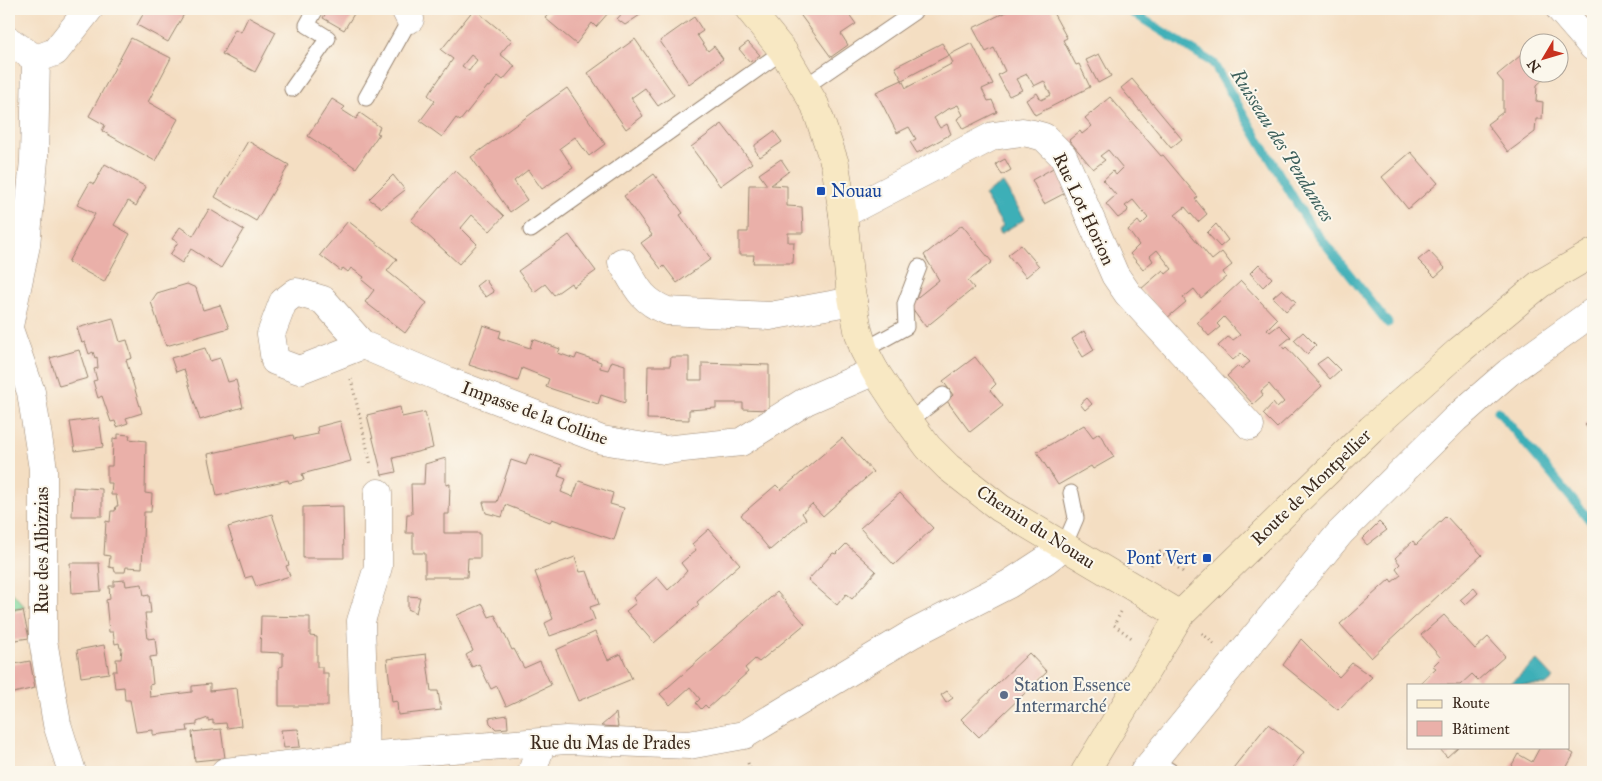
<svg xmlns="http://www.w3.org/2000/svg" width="1602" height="781" font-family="'IM FELL Great Primer',serif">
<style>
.green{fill:#7fd89d;stroke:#5d815e}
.water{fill:#3eafb7;stroke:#3c6c6a}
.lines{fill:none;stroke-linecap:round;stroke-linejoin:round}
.stream{stroke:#3eafb7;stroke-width:9}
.building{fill:#eab0a9;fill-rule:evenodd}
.lane-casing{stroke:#988470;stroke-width:17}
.street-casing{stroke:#988470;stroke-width:29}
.secondary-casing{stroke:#988470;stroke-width:29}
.path{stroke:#988470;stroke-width:3;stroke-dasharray:1 4;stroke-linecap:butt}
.lane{stroke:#fff;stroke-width:15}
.street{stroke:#fff;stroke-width:28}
.secondary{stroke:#f8e8c3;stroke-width:28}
.transit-dot{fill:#1a4fb4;stroke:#fbf7ec;stroke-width:2}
.service-dot{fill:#5c6f8a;stroke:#fbf7ec;stroke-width:2}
.labels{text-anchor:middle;stroke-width:4;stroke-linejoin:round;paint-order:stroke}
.transit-label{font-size:18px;fill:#164399;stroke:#fbf7ec;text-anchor:start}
.street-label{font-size:18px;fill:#3b2a1e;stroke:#fbf7ec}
.service-label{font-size:18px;fill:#4e5e75;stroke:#fbf7ec;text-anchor:start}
.water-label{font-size:19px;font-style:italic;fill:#3c5f5b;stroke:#fbf7ec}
</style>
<rect width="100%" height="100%" fill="#fbf7ec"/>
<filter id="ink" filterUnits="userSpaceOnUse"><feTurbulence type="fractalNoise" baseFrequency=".02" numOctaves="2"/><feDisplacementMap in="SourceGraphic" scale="10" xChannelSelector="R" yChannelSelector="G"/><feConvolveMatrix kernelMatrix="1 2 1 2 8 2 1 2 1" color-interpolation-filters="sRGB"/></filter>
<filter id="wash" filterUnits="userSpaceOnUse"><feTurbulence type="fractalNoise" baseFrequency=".0096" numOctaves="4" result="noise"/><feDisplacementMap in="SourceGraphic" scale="20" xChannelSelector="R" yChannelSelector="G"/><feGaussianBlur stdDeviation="1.12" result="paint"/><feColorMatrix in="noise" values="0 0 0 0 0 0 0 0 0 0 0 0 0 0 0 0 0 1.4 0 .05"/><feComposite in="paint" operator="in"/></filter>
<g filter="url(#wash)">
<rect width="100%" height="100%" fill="#f4dec2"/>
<path class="green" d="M9 588 10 590 25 607 9 611Z"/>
<path class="water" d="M1003 183 1025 219 1000 234 998 230 1003 226 984 195Z
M1537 660 1554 678 1546 685H1509Z"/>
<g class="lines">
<path class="stream" d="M1127 9 1213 63 1308 222 1388 323
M1498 411 1593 524"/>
</g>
<g id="blocks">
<path class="building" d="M146 9H187L168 42 137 25Z
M328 9H357L344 30 323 18Z
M474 9 512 40 500 54 515 66 503 80 498 76 490 87 488 86 460 121 456 118 442 137 420 121 435 101 428 95 453 59 441 50ZM471 55 477 60 469 71 462 66Z
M553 9H604L609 12 596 27 592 23 576 44 545 18Z
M626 9H649L625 25 617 19Z
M796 9H848L846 10 856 24 841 34 848 45 831 57Z
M1012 9H1051L1067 38 1063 40 1076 65 1079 64 1090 87 1035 115 1026 100 1037 93 1041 100 1051 95 1044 81 1034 86 1027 74 1016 79 1022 90 1009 96 998 75 1005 71 994 48 986 52 973 28Z
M248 17 276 32 255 72 222 54 235 29 241 32Z
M694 17 703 31 697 35 708 51 714 46 723 59 689 84 660 41Z
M131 38 171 58 148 102 178 119 155 161 102 131 105 125 89 116Z
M635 39 674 95 658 106 645 88 631 98 643 116 626 129 588 73Z
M748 42 760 55 750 62 739 49Z
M942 43 949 55 902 80 906 88 953 63 949 55 972 43 993 84 982 89 988 101 992 100 997 112 963 129 957 119 963 115 958 105 946 110 934 118 940 128 947 124 951 134 917 153 910 142 916 139 909 127 897 133 876 92 902 80 895 67Z
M1526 51 1530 55V72H1544L1547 76 1537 85 1536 101 1543 102 1542 119H1536L1535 132 1508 152 1487 124 1503 112V82L1497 75Z
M1099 54 1111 76 1098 83 1086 60Z
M1132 79 1182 139 1171 148 1121 88Z
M567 88 605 144 589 156 575 137 560 148 573 168 542 189 528 170 514 181 527 200 510 212 471 157Z
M1110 97 1161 156 1163 155 1198 197 1195 199 1207 214 1198 222 1185 207 1175 215 1212 260 1222 252 1232 265 1223 272 1226 277 1201 298 1194 289 1183 298 1186 302 1167 318 1141 289 1163 270 1166 274 1172 269 1157 250 1150 256 1153 261 1143 269 1130 254 1139 245 1128 230 1138 221 1141 225 1148 218 1133 200 1125 206 1128 209 1127 212 1118 218 1106 204 1116 195 1103 180 1113 171 1116 175 1123 168 1108 150 1100 156 1105 160 1093 169 1069 140 1080 131 1082 134 1092 126 1085 118Z
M332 99 345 107 342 110 356 119 360 113 380 127 377 133 379 134 356 168 308 136Z
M722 124 752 163 720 186 691 147Z
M774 131 782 142 760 157 755 150V145Z
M248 141 289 165 256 221 215 197Z
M1411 152 1438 183 1408 209 1382 177Z
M781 159 789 171 771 185 787 186V206L802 207 803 233H788V242H794L793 263H753L754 255H739V232H748L749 185H767L759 174Z
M1005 159 1011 170 1002 175 996 164Z
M105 164 146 187 136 206 128 201 114 225 130 234 104 282 68 262 95 214 77 205 90 182 94 184Z
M1055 167 1067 192 1044 204 1032 180Z
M455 170 504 216 490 231 472 215 461 228 477 244 459 264 411 220Z
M654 174 683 213 680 215 711 259 677 283 664 266 661 269 641 243 652 235 624 196Z
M393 175 405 190 382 208 369 199Z
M209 209 244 230 221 268 191 249 182 263 170 255 178 242 172 239 180 227 193 236Z
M348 221 397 259 387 271 427 303 405 333 365 302 374 290 362 280 364 277 351 268 348 272 343 268 341 271 320 255Z
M1216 224 1228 240 1220 247 1207 233Z
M962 225 992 262 968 281 974 288 926 327 909 304 939 280 924 255Z
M569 235 596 271 573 287 571 283 554 295 545 284 534 292 518 271Z
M1021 245 1039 266 1026 277 1008 255Z
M1429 251 1445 268 1435 277 1418 260Z
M1259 264 1272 278 1263 287 1250 273Z
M485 279 494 292 486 297 476 286Z
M1241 281 1277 319 1267 329 1270 332 1279 325 1291 337 1281 345 1284 349 1286 347 1322 386 1277 428 1263 414 1273 403 1277 408 1284 402 1269 384 1261 391 1263 395 1253 404 1227 376 1238 366 1241 369 1250 362 1241 353 1233 360 1218 346 1228 337 1233 340 1240 335 1224 317 1217 324 1220 327 1209 336 1197 322Z
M187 284 196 288 203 310 220 305 229 328 166 346 151 302 157 293Z
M1282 289 1296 302 1286 311 1273 297Z
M113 318 120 342 127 340 132 358 126 360 142 413 126 418 128 423 117 427 115 421 111 422 102 396 98 398 93 381 97 380 94 369 98 368 97 357 95 358 93 352 89 354 85 342 82 343 77 328Z
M483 325 501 331 499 338 530 348 533 339 560 349 558 353 575 359 577 354 601 362 600 368 608 370 612 361 625 365V403L601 395 598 404 546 387 549 379 522 368 518 381 469 365Z
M1084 331 1094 350 1083 357 1072 339Z
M1303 332 1316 345 1307 354 1294 340Z
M205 348 210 361 220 358 228 382 236 380 243 407 200 420 184 369 176 372 171 358Z
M79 350 88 378 59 386 50 358Z
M671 357H689V380H702V363L769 365V410L743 409V403H716V408L689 410V420L647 419 648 366H670Z
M975 357 996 384 990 390 1003 406 970 432 947 401 953 395 943 381Z
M1327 357 1340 370 1330 379 1317 364Z
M1087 398 1092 404 1085 410 1080 404Z
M400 407 402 417 425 412 433 448 393 458 396 472 382 475 367 415Z
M99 418 103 447 75 451 70 422Z
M1593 418V435L1585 425Z
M340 421 351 461 302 474 304 480 289 483 288 480 217 496 208 454 293 435 294 439 318 434 317 427Z
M1084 425 1093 437 1099 433 1114 457 1093 469 1091 466 1058 485 1037 452Z
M118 434 130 435 129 439 146 441 145 493 152 494 151 512H144L142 568 126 567 125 572H115L114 568 109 567 110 556 104 555 106 521 110 522 111 511H115L116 506H118L116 495H111L112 483H107V466H112L113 439 118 438Z
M842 438 873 472 823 516 812 504 802 513 806 519 770 550 741 515 776 485 781 490Z
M530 454 562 465 558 476 566 479 561 492 573 497 579 481 613 493 610 504 624 508 614 540 552 519 550 522 506 505 502 517 486 513 483 502H497L511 460 526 465Z
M446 458V485L450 484 449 514H444V533H480V558H468L467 577H425V553H413V533H406L407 514H412L411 484H424L425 464Z
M73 487 102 489V516H72Z
M900 493 933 528 894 565 860 528Z
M343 506 344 558H303V507Z
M272 514 289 565 286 566 290 576 256 586 252 576 245 578 228 527Z
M1446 516 1482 555 1371 658 1340 624 1390 579 1392 582 1401 575 1396 568 1400 564 1395 558 1413 541 1416 545Z
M1379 522 1387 530 1367 545 1362 539Z
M709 529 740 564 697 602 699 605 654 643 626 611 636 603 633 598 657 577 668 590 678 581 687 571 681 563 696 550 692 544Z
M846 544 876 571 852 599 846 594 837 605 808 580 833 553 836 554Z
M575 557 580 572 587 571 599 604 590 607 595 620 550 636 545 623 553 619 535 572Z
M70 563H99L101 591 72 593Z
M125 580 126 586 142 584 144 596 149 595 151 613H145L148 639 155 638 157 656 150 657 153 684 149 685 150 697 192 692V686L210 684V691L237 688 241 726 227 728 226 723 213 724V720L208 721V718L197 722V725L187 726 188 731 153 735V730L136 732 130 700H125L124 687 115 688 113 671H117L116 659H121L122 648H120L119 643 115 644 113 632H109L106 600 110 599 109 586H114V581Z
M1474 588 1478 593 1465 605 1460 600Z
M777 592 805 624 759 662 755 659 745 668 748 672 708 708 705 705 701 709 696 703 700 699 690 687 670 705 660 694Z
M408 596 420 597 416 613 408 609Z
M483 604 489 617 495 615 512 650 514 649 524 668 540 661 551 685 506 706 497 686 491 689 479 664 472 667 466 655 473 651 457 615Z
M23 611 29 638 9 641V613Z
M1444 615 1475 649 1488 637 1505 656 1478 680 1472 674 1460 685H1418L1436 668 1433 666 1441 658 1421 635Z
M261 616 310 617V636L317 637V667H322V673H328V706H279V667L283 666V653L260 652Z
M595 632 608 660 621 654 632 679 578 701 556 650Z
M1301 639 1339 677 1352 663 1372 677 1338 710 1283 665Z
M104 645 109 673 81 677 77 650Z
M1029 653 1047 672 979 737 961 719Z
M426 654 431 691H438L441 710 398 715 397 701 392 702 387 659Z
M30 661 35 688 9 694V665Z
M947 691 953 698 946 703 941 695Z
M616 713 618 727 601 726Z
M507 715 508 728 496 729 490 723 489 718Z
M1268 724 1304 752 1289 772H1230Z
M221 729 225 758 195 761 192 732Z
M298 729 300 747 284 748 281 730Z
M1438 747H1458L1447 757Z
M1540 747H1562L1574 754 1564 772H1508L1518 754 1532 762Z"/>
</g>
</g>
<g filter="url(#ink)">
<use href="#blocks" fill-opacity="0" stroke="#988470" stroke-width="1"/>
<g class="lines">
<defs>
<path id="lane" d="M806 86 914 12 912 9
M292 89 328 38 307 25 316 9
M366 98 410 19
M531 230 783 51
M864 350 906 327 905 304 919 267
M909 421 943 395
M1064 546 1076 518 1071 493
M1153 760 1172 772"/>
<path id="street" d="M405 9 410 19
M1560 9 1593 47
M9 41 36 59
M36 59 55 52 89 9
M843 214 993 136 1022 132 1033 134 1044 137 1063 156 1115 275 1128 294 1250 426
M622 262C636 286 640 300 667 311L770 316 853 301
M9 326 26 245 34 160 36 59
M9 329 31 392 43 469V640L57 724 72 772
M363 345 299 370 275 361 271 334 283 302 296 292 323 300 363 345 448 381 602 440 664 450 741 442 806 401 875 371
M365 756 361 621 378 567V493
M225 772 365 756 566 740 689 745 744 735 912 634 1009 584 1046 560 1064 546
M532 772 542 742
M1144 772 1340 533 1455 419 1509 372 1593 312"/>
<path id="secondary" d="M749 9 783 51 815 105 835 164 843 214 850 286 858 330 864 350 875 371 900 409 928 447 948 467 1000 508 1180 615
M1085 772 1180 615 1371 429 1460 350 1540 284 1593 253"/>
</defs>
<use href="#lane" class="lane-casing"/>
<use href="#street" class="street-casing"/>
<use href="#secondary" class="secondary-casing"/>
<path class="path" d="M351 379 371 465
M1151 565 1160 552 1183 572
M1121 612 1114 625 1133 639
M1202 633 1214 644
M748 763 751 772"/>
<use href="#lane" class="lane"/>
<use href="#street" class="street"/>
<use href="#secondary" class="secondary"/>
</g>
</g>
<g class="transit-dot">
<rect x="816" y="186" width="10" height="10" rx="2.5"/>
<rect x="1202" y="553" width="10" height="10" rx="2.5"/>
</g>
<circle class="service-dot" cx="1004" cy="695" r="5"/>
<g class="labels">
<g class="transit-label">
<text x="831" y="197">Nouau</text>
<text x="1197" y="564" text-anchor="end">Pont Vert</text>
</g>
<g class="street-label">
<text transform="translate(1084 209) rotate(65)" y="6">Rue Lot Horion</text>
<text transform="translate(535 413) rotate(20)" y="6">Impasse de la Colline</text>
<text transform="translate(1311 487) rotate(-44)" y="6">Route de Montpellier</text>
<text transform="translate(1036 527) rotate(33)" y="6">Chemin du Nouau</text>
<text transform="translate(42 550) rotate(-90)" y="6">Rue des Albizzias</text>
<text x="610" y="749">Rue du Mas de Prades</text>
</g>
<g class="service-label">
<text x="1014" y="691">Station Essence<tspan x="1014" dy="21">Intermarché</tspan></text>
</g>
<g class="water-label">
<text transform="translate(1283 145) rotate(58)" y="7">Ruisseau des Pendances</text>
</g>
</g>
<rect width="1602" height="781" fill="none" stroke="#fbf7ec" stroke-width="30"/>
<rect x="1407" y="684" width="162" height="65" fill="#fbf7ec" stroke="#aea59a"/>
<rect x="1417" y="700" width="25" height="8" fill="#f8e8c3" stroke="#aea59a"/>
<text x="1452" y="708" font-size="15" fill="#3b2a1e">Route</text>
<rect x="1417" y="721" width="25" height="15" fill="#eab0a9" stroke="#aea59a"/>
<text x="1452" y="734" font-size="15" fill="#3b2a1e">Bâtiment</text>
<g transform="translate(1544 58) rotate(232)"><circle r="24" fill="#fbf7ec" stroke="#aea59a"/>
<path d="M0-4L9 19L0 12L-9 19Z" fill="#c8321e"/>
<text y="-8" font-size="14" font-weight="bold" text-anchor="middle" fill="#3b2a1e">N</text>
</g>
</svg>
